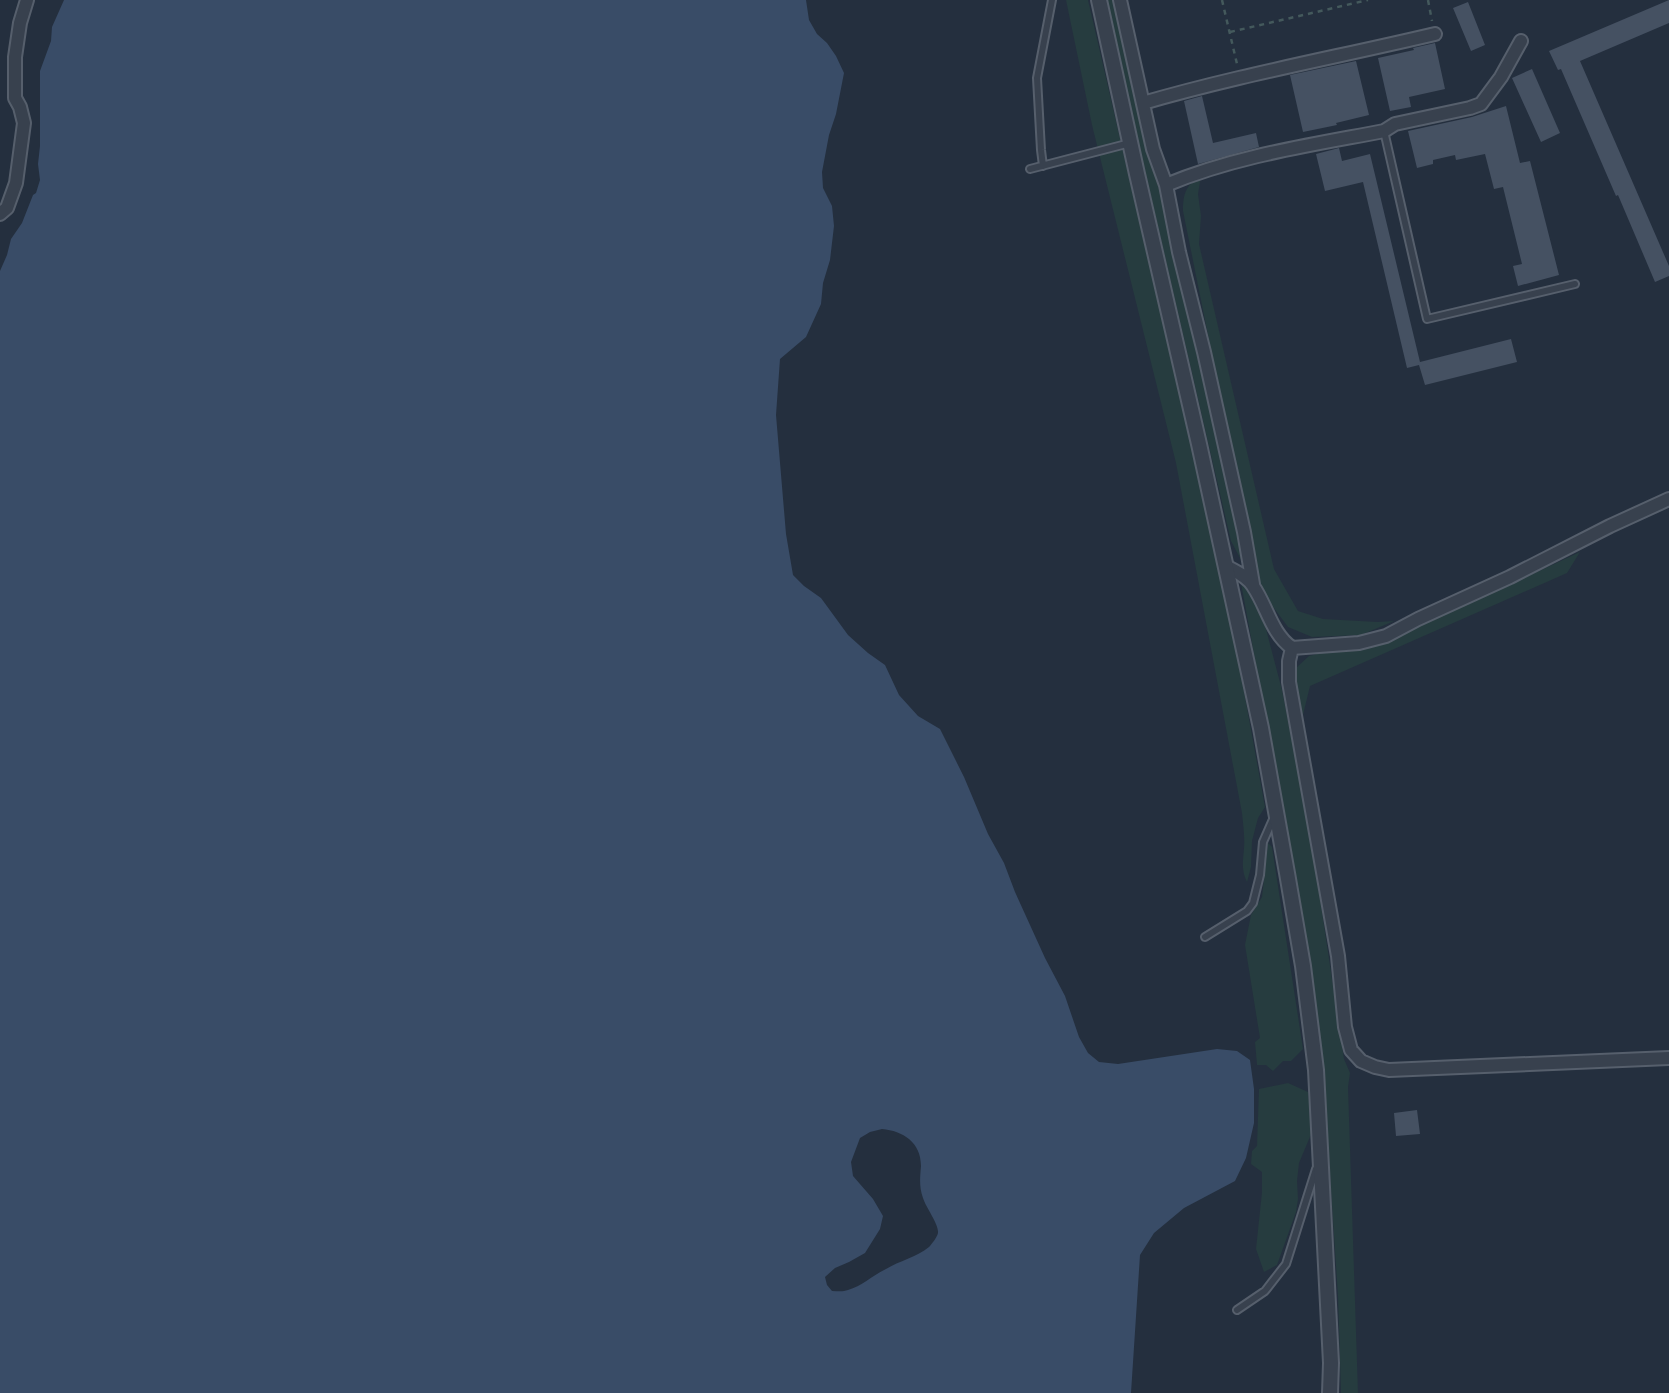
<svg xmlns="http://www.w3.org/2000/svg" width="1669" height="1393" font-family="'DejaVu Sans',sans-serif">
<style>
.green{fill:#263c3f}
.water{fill:#394c67;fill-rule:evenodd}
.building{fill:#455162}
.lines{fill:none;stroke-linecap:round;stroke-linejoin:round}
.service-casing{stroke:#565f6c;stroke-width:10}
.minor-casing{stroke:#565f6c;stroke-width:16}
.tertiary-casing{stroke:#565f6c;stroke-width:18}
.path{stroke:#44595c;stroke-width:2.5;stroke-dasharray:5 5;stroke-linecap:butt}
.service{stroke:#38414e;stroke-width:6}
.minor{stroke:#38414e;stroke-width:12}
.tertiary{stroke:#38414e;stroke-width:14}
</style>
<rect width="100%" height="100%" fill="#242f3e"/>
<path class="green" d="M1066 0H1088L1230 614 1265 807 1258 818 1252 841 1251 867 1247 882C1241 870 1243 861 1244 848 1245 837 1243 824 1242 813L1176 463 1092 125Z
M1107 0H1118L1162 188 1247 571 1231 541 1127 93Z
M1201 176 1198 194 1201 216 1199 244 1274 569 1298 611 1323 619 1377 622 1394 621 1361 635 1312 637 1288 627 1259 588 1183 211C1183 193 1186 185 1201 176Z
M1580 552 1567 573 1310 686 1303 715 1293 685 1296 668 1309 656 1325 652 1358 650 1407 632Z
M1241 583 1246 584 1252 595 1266 629 1282 690 1310 832 1344 1059 1350 1073 1348 1087 1358 1393H1341L1338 1296 1324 1083 1308 948Z
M1268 843 1272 847 1303 1049 1291 1061H1283L1273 1071 1266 1065H1257L1255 1042 1260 1038 1245 945 1251 915 1262 897Z
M1288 1083 1308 1092 1312 1132 1299 1163 1297 1181 1298 1199 1296 1212 1277 1265 1264 1272 1256 1249 1262 1192V1172L1251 1164 1252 1151 1257 1146 1259 1089Z"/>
<path class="water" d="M64 0H806L809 20 817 34 827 43 836 56 844 73 836 114 829 135 822 172 823 188 832 206 834 226 830 260 823 283 821 304 806 337 780 359 776 415 786 534 793 575 804 586 821 598 848 635 868 653 885 665 899 695 918 716 940 729 964 777 988 834 1004 863 1015 892 1045 958 1065 996 1079 1037 1088 1053 1099 1062 1118 1064 1217 1049 1237 1051 1250 1060 1254 1089V1123L1246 1158 1235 1181 1184 1208 1154 1233 1140 1255 1131 1393H0V271L7 255 11 239 22 223 33 195 36 193 40 180 38 164 40 146V71L51 41 52 27ZM882 1129C903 1131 921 1142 921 1166 920 1178 919 1187 923 1198 926 1208 939 1224 938 1233 937 1237 932 1244 929 1247 917 1257 899 1261 886 1269 873 1275 862 1286 848 1290 843 1292 837 1291 832 1291L827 1285 825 1277 835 1268 849 1262 865 1253 880 1229 883 1216 873 1199 853 1176 851 1162 860 1138 870 1132Z"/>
<path class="building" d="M1669 0V23L1580 61 1669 266V276L1655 282 1618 195 1616 196 1561 69 1558 70 1549 51Z
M1468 2 1485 45 1471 51 1453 8Z
M1435 43 1445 89 1409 97 1411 107 1390 111 1378 58 1414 50 1413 48Z
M1356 61 1369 115 1336 123 1337 125 1303 132 1290 75Z
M1532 69 1560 133 1541 142 1512 78Z
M1202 96 1213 143 1256 133 1259 147 1198 164 1184 101Z
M1506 106 1520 163 1530 161 1559 275 1518 286 1513 266 1522 264 1503 187 1494 189 1485 154 1456 160 1455 155 1433 160V164L1417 168 1408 131 1472 117Z
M1339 148 1342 161 1370 154 1420 362 1511 339 1517 362 1425 385 1419 365 1407 368 1363 182 1325 191 1316 154Z
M1417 1110 1420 1134 1396 1136 1394 1113Z"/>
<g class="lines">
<defs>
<path id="service" d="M1384 131 1427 319 1575 284
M1043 166 1041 150 1037 78 1052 0
M1030 169 1130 143
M1205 937 1247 911 1253 903 1260 875 1263 842 1274 817
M1237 1310 1265 1291 1286 1264 1316 1169"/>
<path id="minor" d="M1120 0 1153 149 1166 185 1179 252 1204 352 1244 532 1253 584
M1143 103C1239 75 1338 57 1435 34
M1166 185C1235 156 1311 145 1384 131L1395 124 1470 108 1481 104 1501 77 1521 41
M0 214 7 208 16 183 24 123 20 107 15 98V57L20 23 27 0
M1226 566C1235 571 1247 576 1253 586 1267 606 1271 633 1292 648L1359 643 1386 636 1418 619 1510 577 1610 526 1669 499
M1292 648 1289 661V682L1338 956 1345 1027 1351 1050 1361 1061 1375 1067 1389 1070 1669 1058"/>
<path id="tertiary" d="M1099 0 1137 174 1199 444 1261 728 1287 873 1303 966 1316 1070 1331 1363 1330 1393"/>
</defs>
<use href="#service" class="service-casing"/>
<use href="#minor" class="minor-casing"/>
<use href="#tertiary" class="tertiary-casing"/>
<path class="path" d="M1222 0 1237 64
M1428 0 1432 21
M1230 32 1368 0"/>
<use href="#service" class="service"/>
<use href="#minor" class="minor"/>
<use href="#tertiary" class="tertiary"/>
</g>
</svg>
